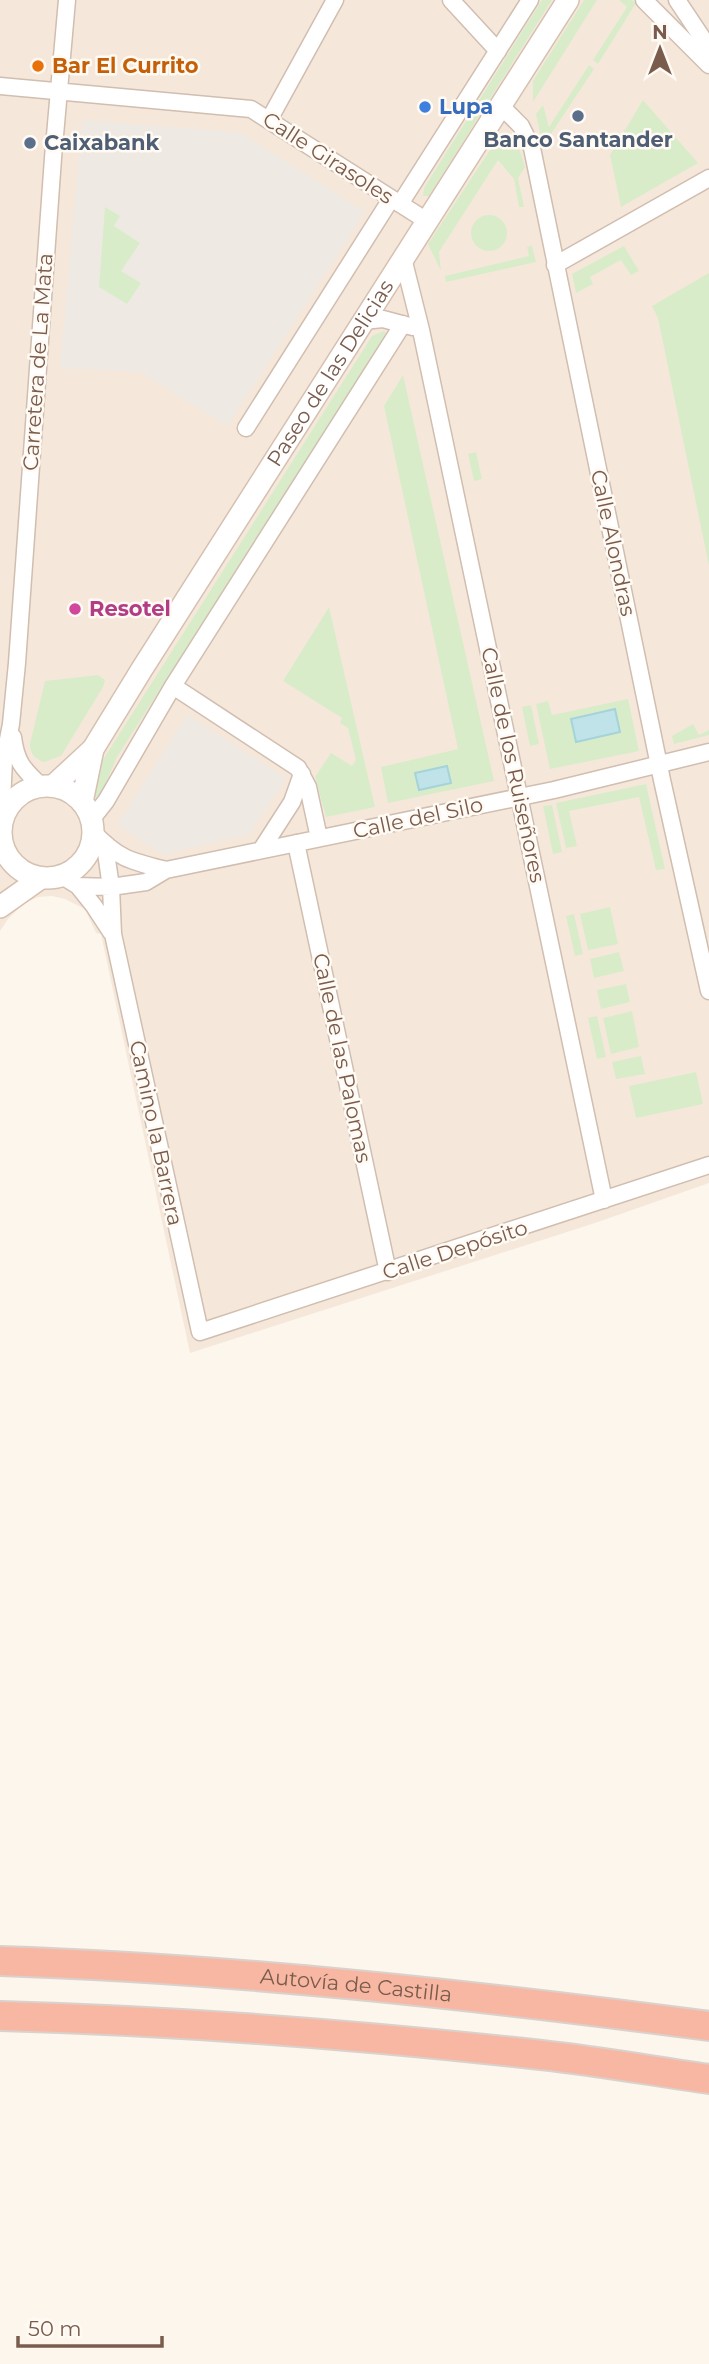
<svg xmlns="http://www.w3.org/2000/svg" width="709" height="2364" font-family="Montserrat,sans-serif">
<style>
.residential{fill:#f5e8da}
.industrial{fill:#efe9e4}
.green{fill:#d8ecc9}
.water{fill:#bfe3e8;stroke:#a5d3da;stroke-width:2}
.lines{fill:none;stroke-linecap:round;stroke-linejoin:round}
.street-casing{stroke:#d1beb0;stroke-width:19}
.secondary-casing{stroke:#d6c0b0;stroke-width:24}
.highway-casing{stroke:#dad1cd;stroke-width:32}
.street{stroke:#fff;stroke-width:16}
.secondary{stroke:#fff;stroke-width:21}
.highway{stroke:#f7b7a3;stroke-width:28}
.food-dot{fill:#e8710a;stroke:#fffaf3;stroke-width:2.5}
.shop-dot{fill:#3f7fe0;stroke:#fffaf3;stroke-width:2.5}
.service-dot{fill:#5c6f8a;stroke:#fffaf3;stroke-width:2.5}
.hotel-dot{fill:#d1479c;stroke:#fffaf3;stroke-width:2.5}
.labels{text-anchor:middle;stroke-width:5;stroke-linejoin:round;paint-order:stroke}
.food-label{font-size:21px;font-weight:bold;fill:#c56008;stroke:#fffaf3;text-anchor:start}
.shop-label{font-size:21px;font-weight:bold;fill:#366cbe;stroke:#fffaf3;text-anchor:start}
.service-label{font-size:21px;font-weight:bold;fill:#4e5e75;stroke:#fffaf3}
.street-label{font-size:21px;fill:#7a5c4d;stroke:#fffaf3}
.hotel-label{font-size:21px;font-weight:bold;fill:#b23c85;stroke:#fffaf3;text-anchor:start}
</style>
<rect width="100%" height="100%" fill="#fdf6ec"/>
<path class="residential" d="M0 0H709V1183L598 1222 190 1353 101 934 96 933 85 909 65 899 52 896 38 897 23 904 8 919 0 931Z"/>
<path class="industrial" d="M82 120 241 133 365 212 227 426 140 372 60 368Z
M187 715 286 778 249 834 169 853 166 856 117 825Z"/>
<path class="green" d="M542 0H552L429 196H423L424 188Z
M584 0H597L533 102V81Z
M619 0H632L636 3 598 64 593 60 627 7Z
M589 65 594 69 543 146 536 114 543 105 549 127Z
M643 100 698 163 621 207 610 155Z
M502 142 514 144 520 151 525 167 518 178 524 207H519L514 179 498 160 439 252 441 271 428 244 494 144Z
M105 207 120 216 114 226 140 243 121 271 141 283 127 304 99 287Z
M471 233a18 18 0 1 1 36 0a18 18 0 1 1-36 0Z
M532 246 536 262 446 282 445 276 529 256 527 247Z
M624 246 639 271 631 275 621 260 590 277 593 284 576 293 572 274Z
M709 273V566L658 318 652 306Z
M384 331 386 334 117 757 101 795 95 797 94 788 99 766 372 336Z
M403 375 494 781 388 803 381 767 458 749 384 406Z
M476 452 482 479 474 481 468 454Z
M329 607 375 807 326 817 315 777 331 753 352 766 356 760 348 728 340 723 342 718 283 681Z
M98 675 105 680 103 687 61 756 44 762C35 759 30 754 30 744L45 681Z
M628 699 639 751 550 769 536 704 548 701 552 715Z
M531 705 539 744 530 746 522 707Z
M693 724 699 735 709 730V735L674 744 672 736Z
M646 784 665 869 656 870 639 797 569 811 577 846 566 848 556 803Z
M552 805 562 852 553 854 543 806Z
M610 907 618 944 588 950 580 914Z
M574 914 583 954 575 956 566 916Z
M619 952 624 971 594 978 590 959Z
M626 984 630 1002 601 1009 597 990Z
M632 1011 639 1047 611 1054 603 1018Z
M597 1016 606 1057 597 1059 588 1018Z
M641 1056 645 1074 616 1079 612 1062Z
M696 1072 703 1104 636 1118 629 1086Z"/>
<path class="water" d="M615 709 620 732 576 742 571 719Z
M447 766 451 783 419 790 415 773Z"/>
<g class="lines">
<defs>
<path id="street" d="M451 0 498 51
M644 0 709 65
M677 0 709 48
M0 86 251 109 427 221
M500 105 521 126 532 148 662 780 709 991
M269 120 335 0
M400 204 530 0
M403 258 421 330 604 1200
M555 265 709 178
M363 321 383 319 413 327
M246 428 391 199
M173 686 298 768 308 787 319 838
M13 737C16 762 23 769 41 786
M91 820 106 801 173 686 403 324
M1 823 4 760 11 724 17 663 53 158 67 0
M93 832C119 859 130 861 166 870
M296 843 388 1272
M105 846 111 887 113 934 200 1332 709 1165
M261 850 292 802 302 774
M62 876 78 886 111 887 146 882 166 870 554 790 709 752
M78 886 94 906 111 932"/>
<g id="secondary">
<circle cx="47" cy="832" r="46"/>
<path id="s1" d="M53 786 93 749 142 669 568 0"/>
<path d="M82 802 93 749"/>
<path d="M0 907 41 878"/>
</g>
<g id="highway">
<path id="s2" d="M0 1961C238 1969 473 1995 709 2026"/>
<path d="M0 2016C180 2021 361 2035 541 2055 597 2061 653 2071 709 2079"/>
</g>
</defs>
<use href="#street" class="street-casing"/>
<use href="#secondary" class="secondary-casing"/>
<use href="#highway" class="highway-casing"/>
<use href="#street" class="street"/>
<use href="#secondary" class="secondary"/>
<use href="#highway" class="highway"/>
</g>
<circle class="food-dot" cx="38" cy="66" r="7"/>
<circle class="shop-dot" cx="425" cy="107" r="7"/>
<g class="service-dot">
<circle cx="578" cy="116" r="7"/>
<circle cx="30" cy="143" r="7"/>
</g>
<circle class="hotel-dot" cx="75" cy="609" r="7"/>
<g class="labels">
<g class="food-label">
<text x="52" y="73">Bar El Currito</text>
</g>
<g class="shop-label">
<text x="439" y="114">Lupa</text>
</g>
<g class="service-label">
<text x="578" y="147">Banco Santander</text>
<text x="44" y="150" text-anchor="start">Caixabank</text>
</g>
<g class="street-label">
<text transform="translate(328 158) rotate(33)" y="7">Calle Girasoles</text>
<text transform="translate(38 362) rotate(-86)" y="7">Carretera de La Mata</text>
<text dy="7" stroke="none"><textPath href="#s1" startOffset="499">Paseo de las Delicias</textPath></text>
<text transform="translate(613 543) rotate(78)" y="7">Calle Alondras</text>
<text transform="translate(513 765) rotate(78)" y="7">Calle de los Ruiseñores</text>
<text transform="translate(418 818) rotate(-12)" y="7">Calle del Silo</text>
<text transform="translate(342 1058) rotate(78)" y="7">Calle de las Palomas</text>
<text transform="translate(156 1133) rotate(78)" y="7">Camino la Barrera</text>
<text transform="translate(455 1250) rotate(-18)" y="7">Calle Depósito</text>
<text dy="7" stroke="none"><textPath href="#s2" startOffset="357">Autovía de Castilla</textPath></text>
</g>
<g class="hotel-label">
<text x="89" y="616">Resotel</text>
</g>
</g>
<g transform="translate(660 49)" stroke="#fffaf3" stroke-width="5" paint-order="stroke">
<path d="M0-5L12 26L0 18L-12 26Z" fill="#7a5c4d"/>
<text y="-10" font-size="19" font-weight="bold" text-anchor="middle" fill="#7a5c4d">N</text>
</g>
<path d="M18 2336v10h144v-10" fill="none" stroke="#7a5c4d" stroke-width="3.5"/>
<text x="28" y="2336" font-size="21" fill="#7a5c4d" stroke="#fffaf3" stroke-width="5" paint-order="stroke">50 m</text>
</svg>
